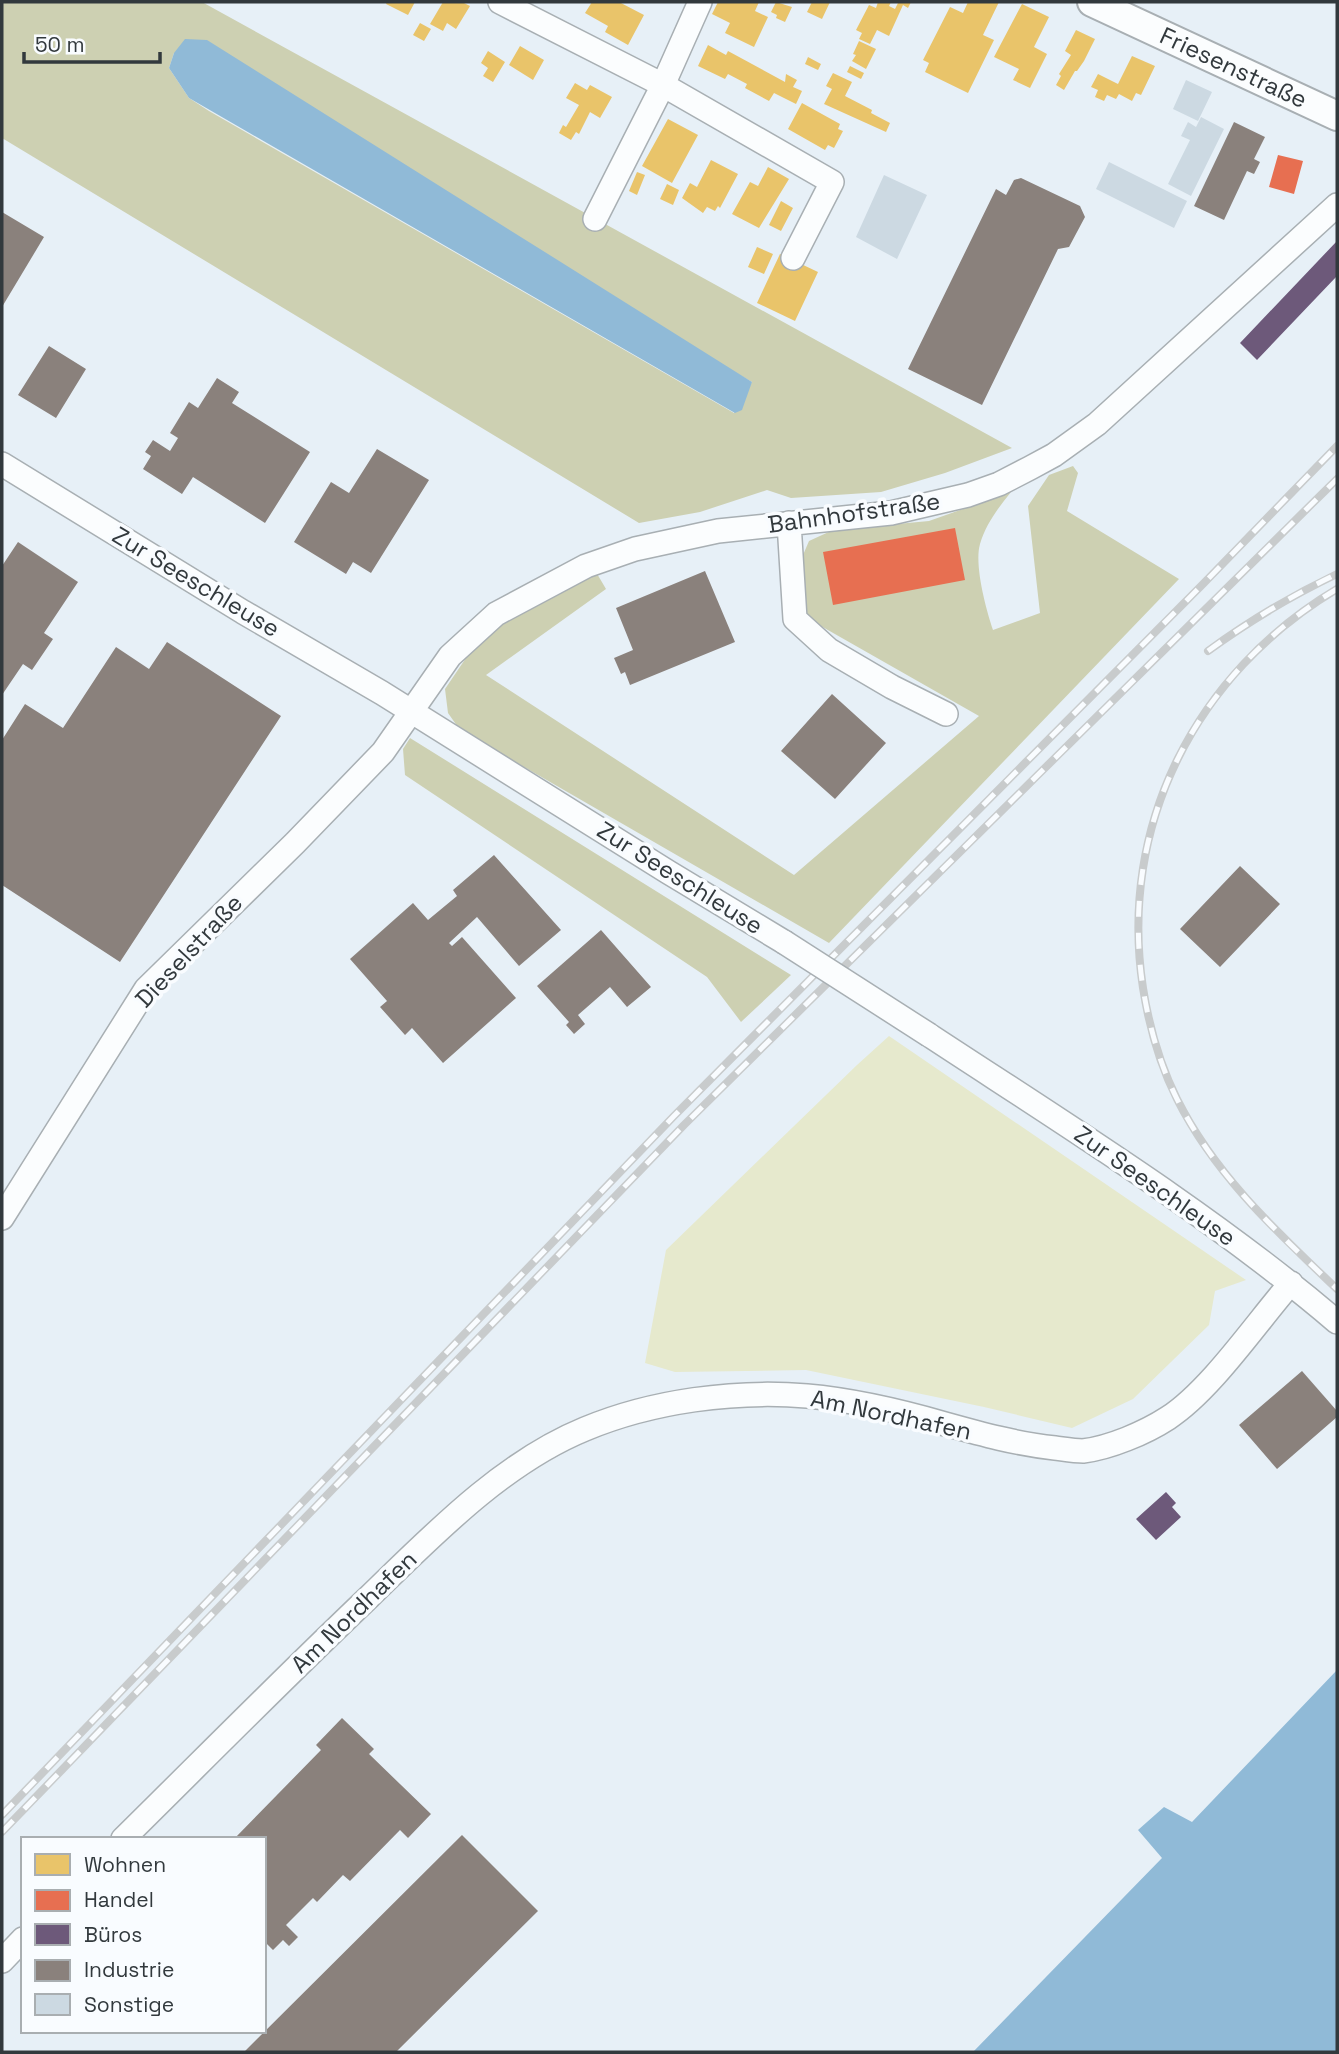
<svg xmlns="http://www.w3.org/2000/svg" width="1339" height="2054" font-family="'Space Grotesk',sans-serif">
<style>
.green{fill:#e6e9cd}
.forest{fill:#cdd0b2;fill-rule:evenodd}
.water{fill:#90bad7}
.homes{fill:#e9c46a}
.shops{fill:#e76f51}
.offices{fill:#6d597a}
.industry{fill:#8a817c}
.building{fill:#ccd9e2}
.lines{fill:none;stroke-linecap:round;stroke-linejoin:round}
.minor-casing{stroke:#a8afb3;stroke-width:26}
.tertiary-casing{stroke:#a8afb3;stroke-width:32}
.minor{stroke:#fbfdfe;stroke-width:23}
.tertiary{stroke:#fbfdfe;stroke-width:28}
.rail-casing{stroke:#c8cbcc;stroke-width:8}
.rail{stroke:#f9fcff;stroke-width:5;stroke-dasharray:16;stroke-linecap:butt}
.minor-bridge-casing{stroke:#a8afb3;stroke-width:26;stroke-linecap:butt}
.minor-bridge{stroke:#fbfdfe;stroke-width:23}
.labels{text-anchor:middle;stroke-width:7;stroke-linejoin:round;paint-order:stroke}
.street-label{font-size:24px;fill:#32393d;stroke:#f9fcff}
</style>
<rect width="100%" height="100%" fill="#e7f0f7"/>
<path class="green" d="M889 1036 1246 1280 1215 1291 1209 1325 1133 1399 1072 1428 984 1407 806 1370 675 1372 645 1363 666 1250 857 1065Z"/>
<path class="forest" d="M2 2H202L1012 448 945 473 881 492 791 498 767 490 700 512 639 523 2 138ZM174 53 752 382 734 413 209 111 189 98 169 68Z
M1073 466 1078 473 1067 511 1179 579 829 943 460 730 448 713 445 689 466 658 514 614 596 572 606 589 486 675 794 875 979 716 798 613 800 562 809 541 833 530 929 521 1011 492C998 508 986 524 980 544 974 565 986 609 993 630L1040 613 1028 506 1049 475Z
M410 738 791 975 741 1022 707 977 405 775 403 749Z"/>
<path class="water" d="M185 39 207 40 752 382 742 410 735 413 189 98 169 68 174 53Z
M1337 1670V2052H973L1162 1858 1138 1830 1164 1807 1192 1822Z"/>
<path class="homes" d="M387 2H415L408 15 386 4Z
M443 2H462L470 6 456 29 447 23 443 31 430 24Z
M592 2H619L644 15 628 45 605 32 608 26 585 13Z
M718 2H759L755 11 768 17 754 47 725 33 730 23 712 14Z
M776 2 792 7 785 22 776 18 777 15 771 12Z
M812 2H830L822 19 807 12Z
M878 2H891L889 6 895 9 898 3 911 2 908 8 903 5 889 36 877 30 870 44 859 39 862 33 856 30 869 5 876 8Z
M968 2H999L983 35 994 40 968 93 925 72 929 63 923 60 950 7 963 13Z
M1022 4 1049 17 1034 47 1047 54 1030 88 1013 80 1019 69 994 57Z
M420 23 431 29 424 41 413 35Z
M1076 30 1095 39 1084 61 1077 71H1075L1064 90 1056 85 1061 76 1059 74 1071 55 1065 51Z
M859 41 876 49 866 69 852 61 856 55 853 54Z
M708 45 726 55 728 51 785 82 786 74 797 80 793 87 802 91 796 104 774 93 769 101 745 88 747 84 728 74 725 79 698 66Z
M520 46 544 60 533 80 509 65Z
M488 51 505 62 493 82 483 76 488 68 481 63Z
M1132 56 1155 66 1141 95 1136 93 1132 101 1119 94 1116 99 1107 95 1104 101 1095 97 1098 90 1091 87 1098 74 1118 84Z
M808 57 821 64 818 70 805 64Z
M850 66 864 73 861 79 847 72Z
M833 73 852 82 845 96 872 110 871 113 890 123 886 132 824 104 832 89 826 86Z
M575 83 587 90 590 85 612 97 600 118 590 112 579 134 576 132 571 140 559 133 563 125 566 127 579 105 566 98Z
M802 103 840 124 838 129 843 131 834 148 828 145 825 150 788 129Z
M668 119 698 135 672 183 642 166Z
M711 160 738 174 720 208 718 206 715 211 707 207 703 213 682 198 690 183 697 187Z
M768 167 789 179 759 228 732 214 750 182 758 186Z
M637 172 645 175 637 195 629 191Z
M667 184 679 190 673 205 660 199Z
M781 201 793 208 781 231 769 225Z
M757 247 773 254 764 274 748 267Z
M780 254 818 272 795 321 757 303Z"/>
<path class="shops" d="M1278 155 1303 161 1294 194 1269 187Z
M955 528 965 580 833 605 823 552Z"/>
<path class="offices" d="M1337 241V276L1257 360 1240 343Z
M1166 1492 1176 1503 1172 1507 1181 1517 1156 1540 1136 1519Z"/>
<path class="industry" d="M1234 122 1265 137 1254 159 1260 162 1254 174 1247 171 1224 220 1194 206Z
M1021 178 1080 206 1085 217 1069 247 1058 249 982 405 908 369 996 189 1006 195 1014 180Z
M2 212 44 237 2 307Z
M49 346 86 369 56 418 18 395Z
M217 378 239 392 232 403 310 452 265 523 193 477 182 494 143 469 151 456 145 452 153 440 170 451 178 438 170 433 189 402 198 408Z
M377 449 429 480 371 573 353 562 346 574 294 542 331 482 349 493Z
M18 542 78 582 44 633 53 639 32 670 23 664 2 695V566Z
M705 571 735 642 630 685 625 672 621 674 614 658 633 650 616 608Z
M167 642 281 716 120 962 2 885V740L25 704 63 728 116 647 149 669Z
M832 694 886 743 835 799 781 751Z
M494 855 561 930 519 966 477 917 449 943 452 946 462 937 516 998 443 1063 412 1028 405 1035 380 1007 387 1001 350 959 413 903 428 920 457 896 453 890Z
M1240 866 1280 904 1220 967 1180 929Z
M601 930 651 987 627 1007 610 987 578 1015 585 1024 574 1034 566 1025 569 1022 537 986Z
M1302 1371 1337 1411V1417L1277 1469 1239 1425Z
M342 1718 374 1749 369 1754 431 1814 408 1838 400 1830 350 1881 343 1875 317 1902 313 1898 286 1925 298 1937 289 1946 283 1940 273 1950 264 1941V1839H234L321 1750 316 1745Z
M462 1835 538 1911 396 2052H244Z"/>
<path class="building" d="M1186 80 1212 92 1198 121 1173 109Z
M1201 117 1224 129 1191 196 1168 184 1190 140 1181 136 1188 122 1196 127Z
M1109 162 1187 201 1174 228 1096 189Z
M884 175 927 195 897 259 856 237Z"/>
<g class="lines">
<defs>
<path id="minor" d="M500 2 663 85 832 182 793 258
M595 219 663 85 700 2
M2 464 243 612 382 693 668 872 784 942
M789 523 795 619 829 650 892 687 946 714
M929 1035C1069 1127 1210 1214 1337 1322
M2 1218 146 989 295 843 383 752 450 656 496 614 586 566 635 549 718 531 891 513 968 495 999 484 1030 468 1054 455 1097 424 1337 205
M123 1839C205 1758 286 1676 369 1597 433 1535 502 1463 585 1429 652 1401 735 1390 807 1396 853 1400 900 1411 945 1424 981 1434 1017 1444 1055 1448 1063 1449 1074 1451 1083 1451 1109 1448 1145 1433 1168 1418 1211 1390 1256 1323 1291 1283
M2 1961 23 1939"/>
<g id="tertiary">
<path id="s1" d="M1092 2 1337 116"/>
</g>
</defs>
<use href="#minor" class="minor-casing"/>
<use href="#tertiary" class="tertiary-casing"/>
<use href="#minor" class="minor"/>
<use href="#tertiary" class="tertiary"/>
<defs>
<path id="rail" d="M1337 589C1196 673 1118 825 1143 988 1149 1026 1160 1065 1177 1099 1215 1175 1277 1232 1337 1289
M1208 651C1249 621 1291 596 1337 574
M2 1815 674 1116 1203 584 1337 446
M2 1832 684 1125 1337 479"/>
</defs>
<use href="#rail" class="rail-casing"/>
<use href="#rail" class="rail"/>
<defs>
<path id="minor-bridge" d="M784 942 929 1035"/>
</defs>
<use href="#minor-bridge" class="minor-bridge-casing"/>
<use href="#minor-bridge" class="minor-bridge"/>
</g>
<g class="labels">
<g class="street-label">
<text dy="8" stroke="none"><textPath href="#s1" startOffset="156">Friesenstraße</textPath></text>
<text transform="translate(854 513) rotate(-8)" y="8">Bahnhofstraße</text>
<text transform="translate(196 582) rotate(31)" y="8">Zur Seeschleuse</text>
<text transform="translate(680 878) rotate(32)" y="8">Zur Seeschleuse</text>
<text transform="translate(189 951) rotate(-47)" y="8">Dieselstraße</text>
<text transform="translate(1155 1186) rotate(35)" y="8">Zur Seeschleuse</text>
<text transform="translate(891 1415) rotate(12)" y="8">Am Nordhafen</text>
<text transform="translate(354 1612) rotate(-44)" y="8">Am Nordhafen</text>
</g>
</g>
<rect width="1339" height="2054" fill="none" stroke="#32393d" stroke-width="7"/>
<rect x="21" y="1837" width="245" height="196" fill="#f9fcff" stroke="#a9aeb1" stroke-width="2"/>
<rect x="35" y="1854" width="35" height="21" fill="#e9c46a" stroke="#a9aeb1" stroke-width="2"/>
<text x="84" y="1872" font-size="21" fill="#32393d">Wohnen</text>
<rect x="35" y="1890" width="35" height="21" fill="#e76f51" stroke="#a9aeb1" stroke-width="2"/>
<text x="84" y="1907" font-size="21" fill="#32393d">Handel</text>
<rect x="35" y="1924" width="35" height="21" fill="#6d597a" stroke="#a9aeb1" stroke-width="2"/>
<text x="84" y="1942" font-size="21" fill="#32393d">Büros</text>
<rect x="35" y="1960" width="35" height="21" fill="#8a817c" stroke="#a9aeb1" stroke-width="2"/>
<text x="84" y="1977" font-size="21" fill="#32393d">Industrie</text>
<rect x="35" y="1994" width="35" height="21" fill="#ccd9e2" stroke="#a9aeb1" stroke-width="2"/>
<text x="84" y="2012" font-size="21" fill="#32393d">Sonstige</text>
<path d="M24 52v10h136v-10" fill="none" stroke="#32393d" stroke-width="3.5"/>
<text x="35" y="52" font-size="21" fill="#32393d" stroke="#f9fcff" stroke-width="5" paint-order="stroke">50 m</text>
</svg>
